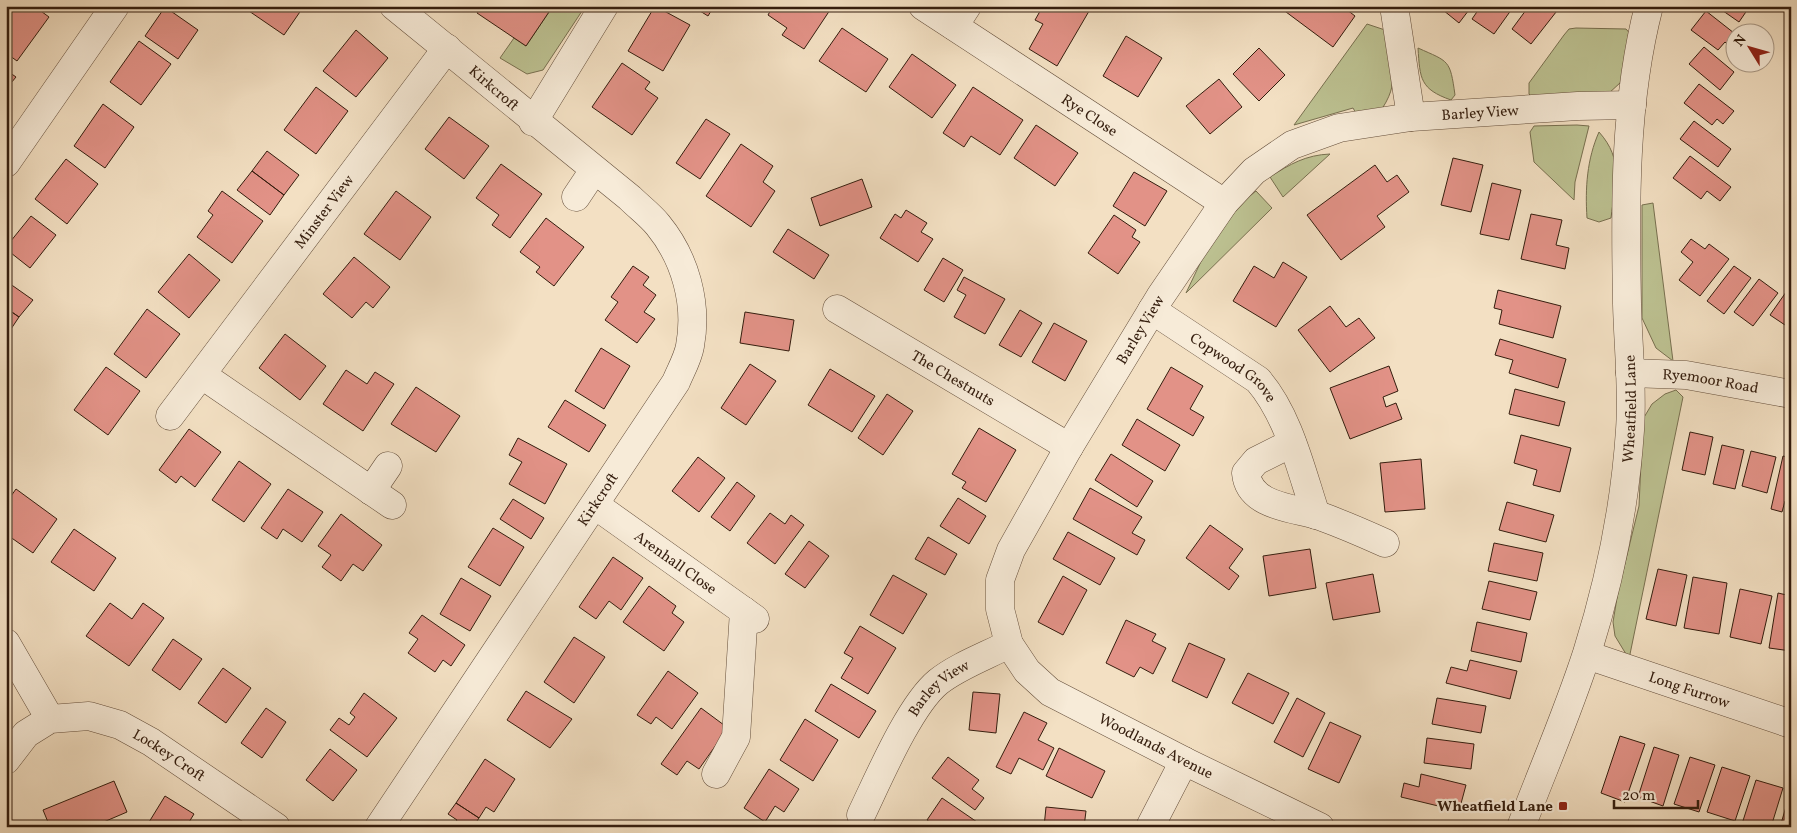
<svg xmlns="http://www.w3.org/2000/svg" width="1797" height="833" font-family="Vollkorn,serif">
<style>
.green{fill:#bdc292;stroke:#787050}
.building{fill:#e29287;stroke:#341d0e}
.lines{fill:none;stroke-linecap:round;stroke-linejoin:round}
.minor-casing{stroke:#644e3b;stroke-width:29}
.minor{stroke:#f7ebd8;stroke-width:28}
.poi-dot{fill:#8f2418;stroke:#f7ebd8;stroke-width:2}
.labels{text-anchor:middle;stroke-width:4.5;stroke-linejoin:round;paint-order:stroke}
.street-label{font-size:15px;fill:#341d0e;stroke:#f7ebd8}
.poi-label{font-size:15px;font-weight:bold;fill:#341d0e;stroke:#f7ebd8;text-anchor:end}
</style>
<rect width="100%" height="100%" fill="#f3e0c3"/>
<filter id="stains"><feTurbulence type="fractalNoise" baseFrequency=".004" numOctaves="4"/><feColorMatrix values="0 0 0 0 .2 0 0 0 0 .09 0 0 0 0 .02 0 0 0 .5 -.17"/></filter>
<radialGradient id="worn" r=".72"><stop offset=".6" stop-color="#630" stop-opacity="0"/><stop offset="1" stop-color="#630" stop-opacity=".3"/></radialGradient>
<path class="green" d="M553 6H573L582 11 543 70 527 74 500 58 514 38 526 46Z
M1367 24 1385 30C1391 65 1402 82 1379 113L1357 115 1353 108 1294 125Z
M1576 28 1626 29 1634 38 1621 82 1608 94 1536 101 1529 94V83L1564 35 1569 29Z
M1418 48C1449 62 1450 59 1455 95L1451 100C1420 89 1420 79 1418 48Z
M1577 125 1589 126 1575 182 1574 200 1534 162 1530 132 1534 126Z
M1599 132C1624 160 1615 183 1611 218L1599 222 1587 218C1585 188 1587 159 1599 132Z
M1330 154 1283 197 1270 177C1290 164 1306 155 1330 154Z
M1256 191 1272 208 1186 293 1205 253 1235 208Z
M1653 203 1673 361 1656 348 1642 318V205Z
M1676 390 1683 397 1629 659 1615 636 1613 622 1618 592 1639 506 1643 419 1652 404 1665 394Z"/>
<path class="building" d="M34 6 49 17 17 61 6 53V7Z
M247 6H304L284 35 246 9Z
M481 6H553L526 46 477 13Z
M655 6 690 25 663 71 628 51Z
M692 6H714L708 16Z
M773 6H831L832 7 804 49 782 35 787 28 768 15Z
M1043 6H1092L1057 66 1029 49 1043 24 1035 20Z
M1278 6H1342L1355 16 1333 47Z
M1438 6H1472L1459 23Z
M1481 6H1514L1494 34 1472 19Z
M1529 6 1560 7 1531 44 1512 29Z
M1716 6H1750L1739 22Z
M165 7 198 30 178 59 145 36Z
M1706 11 1734 33V50L1725 42 1718 50 1691 30Z
M842 28 888 59 866 92 819 61Z
M356 30 388 58 356 97 323 71Z
M1126 36 1162 58 1138 97 1103 76Z
M139 41 171 64 141 105 110 82Z
M1704 47 1734 72 1720 90 1689 64Z
M1259 48 1285 75 1259 101 1233 74Z
M912 54 956 85 932 118 889 87Z
M622 63 650 82 645 89 658 98 632 135 592 107Z
M6 70 16 77 6 89Z
M1219 79 1242 107 1210 134 1186 106Z
M1699 84 1734 111 1723 124 1717 119 1712 125 1684 103Z
M316 87 348 111 316 154 284 130Z
M973 87 1023 120 1000 155 971 136 964 147 943 133Z
M103 104 134 127 105 168 74 146Z
M449 117 489 146 464 179 425 149Z
M706 119 730 134 700 179 676 163Z
M1694 121 1731 149 1718 167 1680 139Z
M1036 125 1078 153 1055 186 1014 158Z
M741 144 773 166 763 182 775 191 751 227 706 196Z
M267 151 299 175 284 195 252 171Z
M1690 156 1731 187 1720 201 1707 191 1701 199 1673 178Z
M1453 158 1483 165 1471 212 1441 205Z
M66 159 98 184 67 224 35 199Z
M501 164 542 194 510 238 492 225 499 215 476 198Z
M1375 165 1387 182 1397 175 1409 192 1377 216 1385 227 1341 260 1307 215Z
M252 171 284 195 270 215 237 190Z
M1134 172 1167 191 1145 226 1113 206Z
M862 179 872 207 820 226 811 198Z
M1492 183 1521 190 1509 240 1480 234Z
M222 191 263 221 232 263 197 237 213 215 208 211Z
M396 191 431 217 400 260 364 234Z
M906 210 927 223 921 232 933 239 918 262 880 238 895 214 901 218Z
M1531 214 1562 220 1556 245 1569 248 1565 269 1521 259Z
M1114 215 1136 230 1132 237 1140 242 1118 274 1088 253Z
M31 216 56 235 30 268 6 249V247Z
M546 218 584 247 554 286 536 272 540 267 520 252Z
M788 229 829 255 814 279 773 252Z
M1691 239 1705 249 1709 244 1729 259 1700 296 1679 280 1693 262 1681 252Z
M189 254 220 280 189 318 158 292Z
M354 257 390 287 373 308 366 302 352 318 323 294Z
M943 258 963 270 944 302 924 290Z
M1283 262 1307 277 1276 327 1233 301 1254 266 1274 278Z
M633 266 649 277 643 285 656 295 644 312 655 319 637 343 605 320 618 302 611 297Z
M1734 266 1751 278 1724 314 1707 301Z
M964 277 1005 299 985 334 954 317 966 295 957 290Z
M1759 279 1778 293 1753 326 1734 312Z
M6 281 33 300 19 317 6 308Z
M1791 285V329L1770 315Z
M1498 290 1561 306 1553 338 1499 324 1502 310 1494 308Z
M1330 306 1346 327 1359 318 1375 338 1330 372 1298 330Z
M6 308 19 317 7 335H6Z
M147 309 180 334 146 378 114 354Z
M1020 310 1042 323 1021 357 999 345Z
M745 312 794 320 789 351 740 343Z
M1054 323 1087 341 1065 381 1032 362Z
M285 334 326 366 300 400 259 368Z
M1500 339 1566 359 1558 388 1509 373 1513 360 1495 355Z
M601 348 630 366 604 409 575 391Z
M750 364 776 381 746 425 721 408Z
M1389 366 1398 391 1383 397 1386 407 1396 403 1402 419 1350 439 1330 388Z
M106 367 140 391 108 435 74 410Z
M1171 367 1203 386 1190 409 1204 417 1193 436 1147 409Z
M830 369 875 396 852 432 808 405Z
M346 370 367 384 375 372 394 384 363 431 323 404Z
M416 387 460 416 436 452 391 424Z
M1515 389 1565 402 1559 426 1509 414Z
M887 394 913 411 883 455 858 438Z
M565 400 606 425 589 452 548 427Z
M1137 419 1180 445 1165 471 1122 445Z
M979 428 1016 450 986 502 962 488 966 482 952 474Z
M189 429 221 452 195 487 181 476 176 483 159 470Z
M1690 432 1713 437 1705 475 1682 470Z
M1521 435 1571 448 1560 492 1533 485 1537 470 1514 463Z
M518 438 567 464 545 504 509 484 522 462 509 455Z
M1722 445 1744 450 1735 489 1713 484Z
M1751 451 1776 457 1767 493 1742 486Z
M1111 454 1153 481 1137 507 1095 480Z
M1783 456 1791 458V503L1785 501 1782 512 1771 509Z
M698 457 725 478 699 512 672 491Z
M1421 459 1425 509 1385 512 1380 463Z
M239 461 271 484 244 522 212 500Z
M737 482 755 496 730 531 711 517Z
M1090 488 1142 517 1132 533 1145 540 1137 555 1073 519Z
M16 489 57 519 33 553 6 534V503Z
M288 489 323 512 302 542 283 529 277 539 261 528Z
M958 498 986 516 969 544 940 526Z
M513 499 544 518 531 539 500 519Z
M1507 502 1554 515 1546 542 1499 530Z
M770 513 785 524 791 515 804 525 775 564 747 543Z
M341 514 382 545 363 571 353 564 341 581 322 567 331 555 318 546Z
M1210 525 1243 549 1229 568 1239 576 1229 590 1186 558Z
M493 528 524 547 500 586 468 567Z
M74 529 116 558 94 591 51 562Z
M1068 532 1115 558 1100 585 1053 559Z
M928 537 957 554 945 575 915 559Z
M809 541 829 556 805 588 785 574Z
M1494 543 1543 553 1537 581 1488 571Z
M1310 549 1316 588 1269 596 1263 556Z
M613 557 643 578 621 610 609 601 596 619 579 607Z
M1658 569 1687 575 1676 626 1646 619Z
M1373 574 1380 612 1333 620 1326 583Z
M893 575 927 594 903 634 870 615Z
M1063 576 1087 590 1063 635 1038 622Z
M1693 577 1727 583 1719 634 1684 628Z
M461 578 491 596 470 631 440 614Z
M1489 581 1537 592 1530 620 1482 609Z
M649 586 676 606 672 613 684 622 664 651 623 622Z
M1740 589 1772 596 1761 644 1730 637Z
M1778 593 1791 596V651L1769 648Z
M110 603 132 619 143 603 164 618 129 666 86 636Z
M422 615 465 645 451 666 443 660 435 672 408 653 418 639 409 633Z
M1126 620 1156 634 1152 641 1166 648 1153 674 1140 667 1134 677 1106 663Z
M1477 622 1527 633 1521 662 1471 651Z
M860 626 896 648 868 694 841 678 853 658 844 653Z
M574 637 605 657 574 703 544 682Z
M173 639 202 659 180 690 152 670Z
M1189 643 1225 659 1207 698 1172 681Z
M1470 660 1517 671 1510 699 1446 683 1451 667 1467 671Z
M223 668 251 688 226 723 198 703Z
M668 671 698 693 672 729 656 717 651 724 637 715Z
M1248 673 1289 693 1273 724 1232 703Z
M831 684 876 711 859 738 815 711Z
M526 691 572 719 550 748 507 720Z
M973 692 1000 694 996 733 969 730Z
M364 693 397 718 367 757 330 730 339 718 349 725 355 717 350 713Z
M1297 698 1325 713 1303 757 1274 742Z
M1437 698 1486 706 1481 733 1432 724Z
M266 708 286 722 262 758 241 743Z
M701 708 728 728 699 769 687 761 677 775 661 764Z
M1024 712 1047 723 1038 740 1054 748 1043 770 1019 758 1011 774 996 767Z
M805 719 838 740 813 781 780 760Z
M1330 722 1361 736 1339 783 1308 769Z
M1620 736 1645 744 1625 802 1601 793Z
M1427 738 1474 744 1471 769 1424 763Z
M1654 747 1679 755 1663 806 1638 797Z
M1059 748 1105 771 1092 798 1046 776Z
M330 749 357 770 333 801 306 780Z
M948 757 979 780 972 789 984 798 975 810 932 778Z
M1690 757 1715 765 1699 812 1674 804Z
M485 759 515 779 494 812 486 807 479 818 456 803Z
M1722 767 1750 776 1735 821 1707 812Z
M769 769 799 789 784 812 775 806 765 822 744 808Z
M1421 774 1466 785 1459 811 1401 797 1404 783 1419 787Z
M1756 780 1783 788 1771 827H1741Z
M114 781 127 812 92 827H50L43 810Z
M165 796 194 814 186 827H146Z
M942 798 977 822 974 827H936L927 820Z
M1788 800 1791 801V827H1780Z
M456 803 479 818 473 827H452L457 820 448 814Z
M1046 807 1086 811 1084 827H1044Z"/>
<g class="lines">
<defs>
<g id="minor">
<path id="s1" d="M923 6 1224 203"/>
<path d="M1394 6 1411 117"/>
<path d="M954 26 967 6"/>
<path d="M533 122 604 6"/>
<path d="M6 163 115 6"/>
<path d="M576 197 594 170"/>
<path id="s2" d="M837 309 1069 447"/>
<path id="s3" d="M1152 310 1258 380C1289 416 1301 470 1316 515"/>
<path id="s4" d="M1630 373 1686 375 1791 394"/>
<path d="M202 375 392 505"/>
<path id="s5" d="M170 416 447 48"/>
<path d="M1292 443 1256 461 1246 473C1249 507 1295 508 1320 516 1342 524 1363 533 1385 543"/>
<path d="M371 491 388 466"/>
<path id="s6" d="M595 505 755 619"/>
<path d="M6 643 50 719"/>
<path id="s7" d="M1587 655 1791 724"/>
<path id="s8" d="M6 760 26 734 50 719 89 716 120 725 151 742 276 827"/>
<path d="M716 774 736 737 744 611"/>
<path id="s9" d="M861 815C878 780 909 706 938 682 958 666 986 656 1009 644"/>
<path id="s10" d="M379 827 676 382C681 370 688 358 690 346 698 303 685 258 658 225 650 215 639 207 630 198L394 6"/>
<path d="M1150 827 1184 761"/>
<path id="s11" d="M1320 827 1184 761 1050 692 1027 671 1009 644 1000 609V580L1011 550 1069 447 1160 297 1224 203 1254 171 1292 145 1339 128 1411 117 1578 106 1632 105"/>
<path id="s12" d="M1521 827C1543 769 1568 712 1587 653 1610 580 1625 506 1630 430 1633 388 1628 346 1627 304 1625 205 1624 102 1649 6"/>
</g>
</defs>
<use href="#minor" class="minor-casing"/>
<use href="#minor" class="minor"/>
</g>
<rect class="poi-dot" x="1558" y="801" width="10" height="10" rx="2.5"/>
<g class="labels">
<g class="street-label">
<text transform="translate(494 88) rotate(41)" y="5">Kirkcroft</text>
<text dy="5" stroke="none"><textPath href="#s11" startOffset="1152">Barley View</textPath></text>
<text dy="5" stroke="none"><textPath href="#s1" startOffset="199">Rye Close</textPath></text>
<text dy="5" stroke="none"><textPath href="#s5" startOffset="256">Minster View</textPath></text>
<text dy="5" stroke="none"><textPath href="#s11" startOffset="718">Barley View</textPath></text>
<text dy="5" stroke="none"><textPath href="#s3" startOffset="100">Copwood Grove</textPath></text>
<text dy="5" stroke="none"><textPath href="#s2" startOffset="135">The Chestnuts</textPath></text>
<text dy="5" stroke="none"><textPath href="#s4" startOffset="81">Ryemoor Road</textPath></text>
<text dy="5" stroke="none"><textPath href="#s12" startOffset="435">Wheatfield Lane</textPath></text>
<text dy="5" stroke="none"><textPath href="#s10" startOffset="394">Kirkcroft</textPath></text>
<text dy="5" stroke="none"><textPath href="#s6" startOffset="99">Arenhall Close</textPath></text>
<text dy="5" stroke="none"><textPath href="#s7" startOffset="108">Long Furrow</textPath></text>
<text dy="5" stroke="none"><textPath href="#s9" startOffset="151">Barley View</textPath></text>
<text transform="translate(1156 746) rotate(27)" y="5">Woodlands Avenue</text>
<text dy="5" stroke="none"><textPath href="#s8" startOffset="190">Lockey Croft</textPath></text>
</g>
<g class="poi-label">
<text x="1553" y="811">Wheatfield Lane</text>
</g>
</g>
<rect width="1797" height="833" fill="none" stroke="#f3e0c3" stroke-width="25"/>
<rect x="8" y="8" width="1782" height="818" fill="none" stroke="#341d0e" stroke-width="2.5"/>
<rect x="12" y="12" width="1772" height="808" fill="none" stroke="#341d0e"/>
<g transform="translate(1750 48) rotate(307)"><circle r="24" fill="#f7ebd8" stroke="#a99987"/>
<path d="M0-4L9 19L0 12L-9 19Z" fill="#8f2418"/>
<text y="-8" font-size="14" font-weight="bold" text-anchor="middle" fill="#341d0e">N</text>
</g>
<path d="M1614 800v8h84v-8" fill="none" stroke="#341d0e" stroke-width="2.5"/>
<text x="1622" y="800" font-size="15" fill="#341d0e" stroke="#f7ebd8" stroke-width="4" paint-order="stroke">20 m</text>
<rect width="100%" height="100%" filter="url(#stains)"/>
<rect width="100%" height="100%" fill="url(#worn)"/>
</svg>
